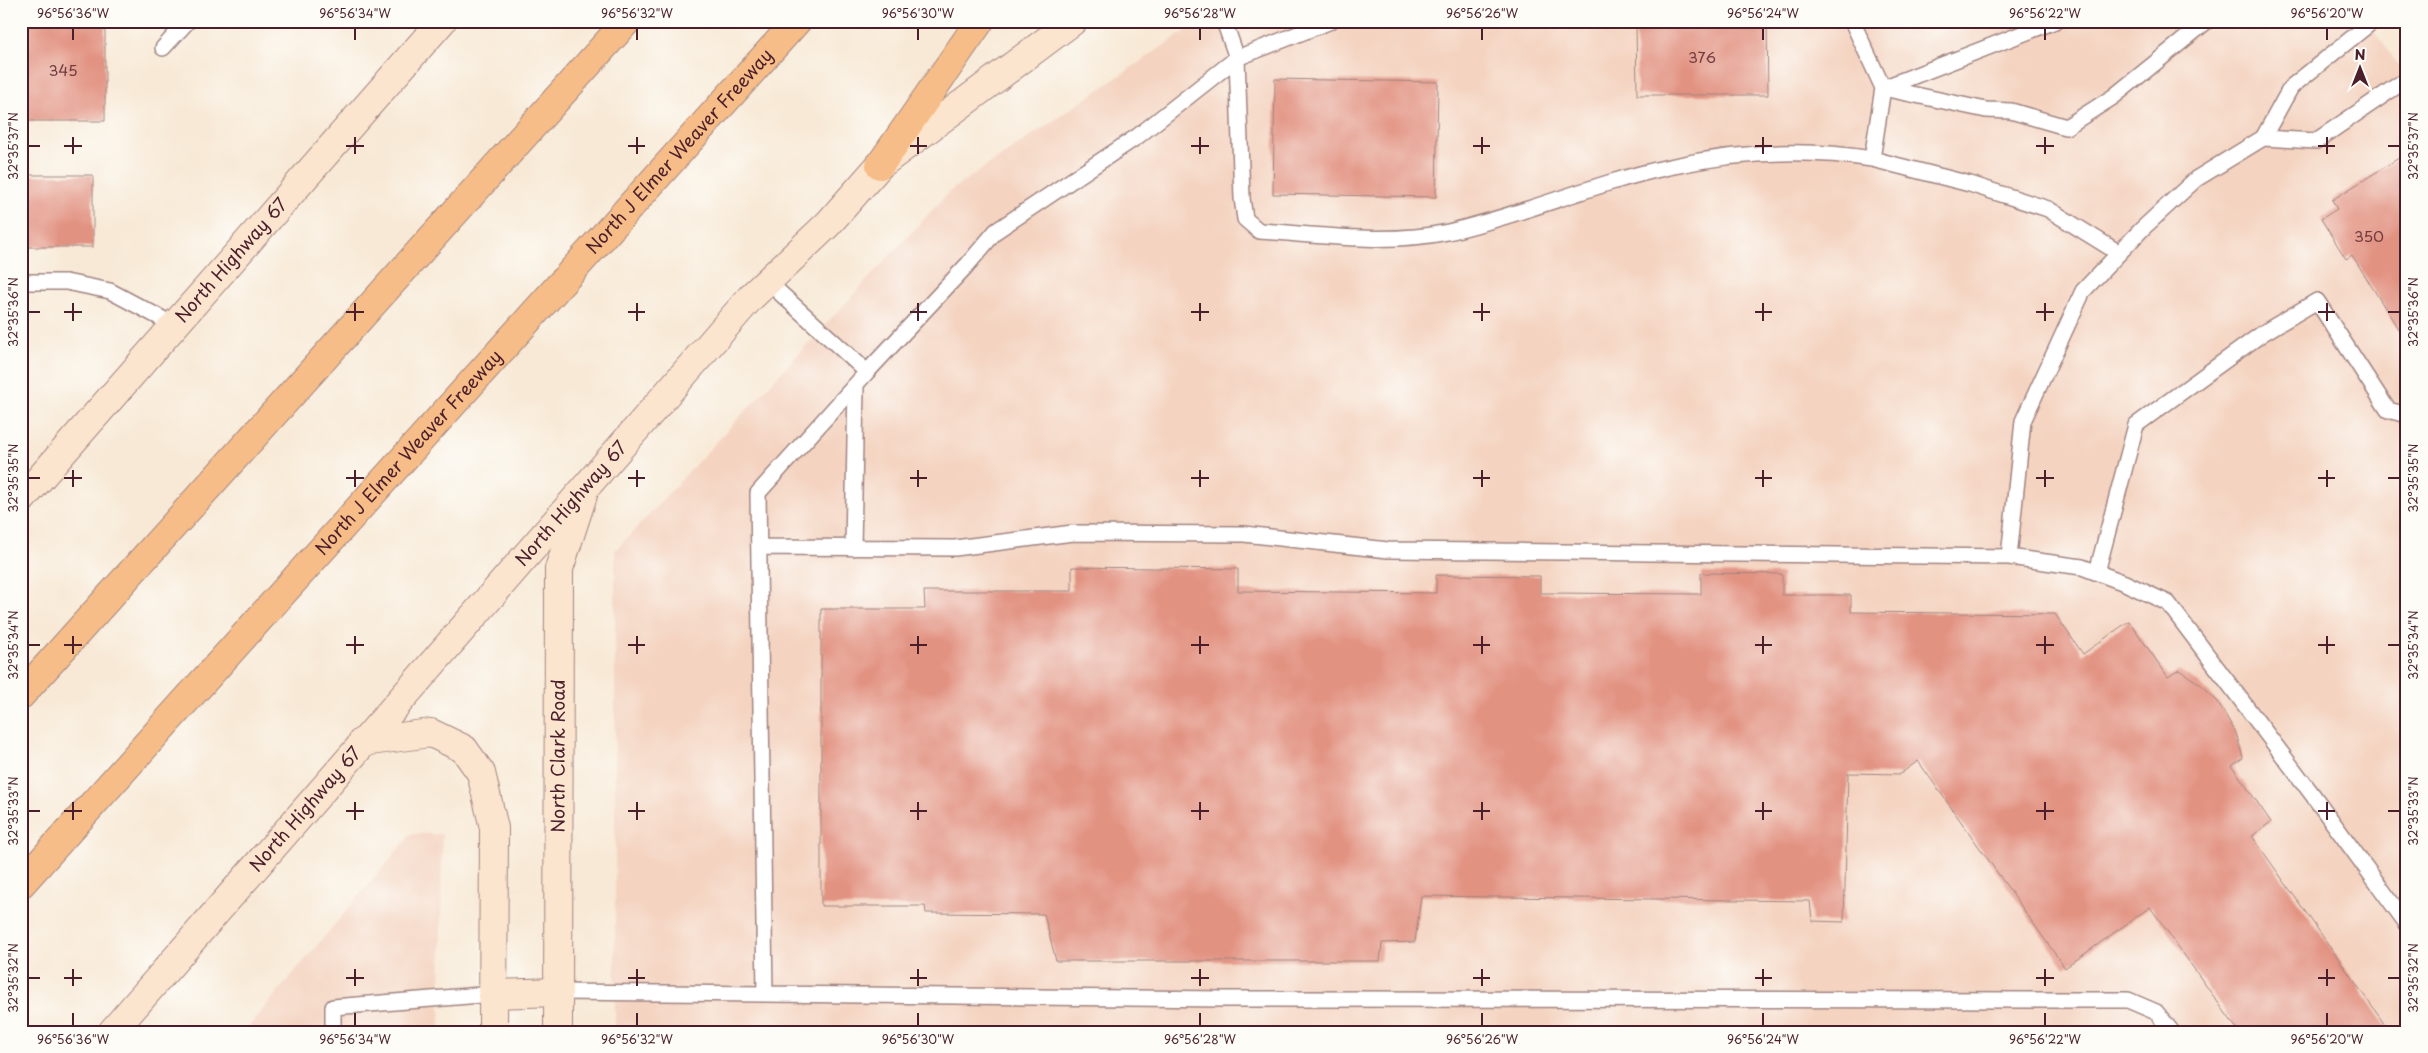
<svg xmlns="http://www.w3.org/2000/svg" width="2428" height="1053" font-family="'Playpen Sans',sans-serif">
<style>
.built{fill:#f4d3c0}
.building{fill:#e29281}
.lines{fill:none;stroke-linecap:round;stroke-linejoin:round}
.service-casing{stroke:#a18480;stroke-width:18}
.secondary-casing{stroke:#a18480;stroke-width:30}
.motorway-casing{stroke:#a18480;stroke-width:30}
.service{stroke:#fff;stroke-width:15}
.secondary{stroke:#fce5cf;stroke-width:28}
.motorway{stroke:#f7bd88;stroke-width:28}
.ticks{fill:none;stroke:#4a1f2b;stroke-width:2}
.labels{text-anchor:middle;stroke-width:4;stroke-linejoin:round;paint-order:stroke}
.number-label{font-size:15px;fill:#703c40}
.street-label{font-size:18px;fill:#4a1f2b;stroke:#fdfcf7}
.neatline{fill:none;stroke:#4a1f2b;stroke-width:2}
.ticks-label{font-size:12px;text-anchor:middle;fill:#4a1f2b}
</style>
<rect width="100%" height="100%" fill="#fdfcf7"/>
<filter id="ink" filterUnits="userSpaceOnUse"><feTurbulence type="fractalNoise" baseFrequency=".02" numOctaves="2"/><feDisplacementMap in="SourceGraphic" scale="10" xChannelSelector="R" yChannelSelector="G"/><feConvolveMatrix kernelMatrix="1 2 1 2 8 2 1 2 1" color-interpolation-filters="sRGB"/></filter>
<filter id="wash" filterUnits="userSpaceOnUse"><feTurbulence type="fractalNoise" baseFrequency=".0096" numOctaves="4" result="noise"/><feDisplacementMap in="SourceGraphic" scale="20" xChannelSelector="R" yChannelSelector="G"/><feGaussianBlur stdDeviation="1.12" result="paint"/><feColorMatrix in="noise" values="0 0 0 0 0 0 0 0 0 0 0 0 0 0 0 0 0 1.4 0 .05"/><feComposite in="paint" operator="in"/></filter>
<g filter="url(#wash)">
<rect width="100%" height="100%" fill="#f8e9d6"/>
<path class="built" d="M1200 21H2368L2407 78V1032H615V551L950 191Z
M411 834H442L440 1032H244Z"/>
<g id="blocks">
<path class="building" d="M21 21H105V121H21Z
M1636 21H1767L1768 95H1637Z
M1275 79 1438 82 1436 197 1273 194Z
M2402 156 2407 164V343L2352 255 2346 259 2321 219 2337 209 2332 200Z
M21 175H93V247H21Z
M1072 567 1238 569V591L1436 593V575L1540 576V593L1701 594V573L1782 574V595H1851V612L2055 614 2083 654 2129 621 2168 677 2179 670 2200 684 2218 702 2236 733 2243 758 2232 766 2271 822 2252 836 2390 1032H2239L2150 907 2065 968 1918 761 1900 774 1848 773 1844 922 1812 921 1810 901 1421 896 1415 942 1382 943 1380 961H1056L1044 914 926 913 925 906H821V609H925L924 591H1072Z"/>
</g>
</g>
<g filter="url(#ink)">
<use href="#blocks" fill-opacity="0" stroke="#a18480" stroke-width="1"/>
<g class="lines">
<defs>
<path id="service" d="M1331 21 1237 58 1242 198 1245 219 1259 231C1322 235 1386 245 1448 232 1523 215 1594 183 1669 167 1736 152 1805 148 1872 159
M1852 21 1883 88 2055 21
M163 48 188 21
M2263 138 2316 141 2407 79
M2119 253 2048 209 1970 184 1872 159 1883 88 1986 110 2011 111 2066 127 2113 97 2207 21
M21 282H66L110 291 174 325
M867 372 968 264 996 231 1138 136 1237 58 1224 21
M759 547 955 548 1073 533 1244 534 1388 550 2009 557 2082 567 2125 583 2168 603 2312 794 2407 924
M853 548 856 386
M2009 557 2023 421 2083 291 2142 229 2196 179 2263 138 2291 87 2373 21
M2097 572 2136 425 2263 333 2317 301 2388 410 2407 415
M558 992 765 994 758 493 867 372 768 282
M765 994 1224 999 2128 1000 2156 1012 2172 1032
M333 1032V1007L493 994"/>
<g id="secondary">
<path id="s1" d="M21 500 442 21"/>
<path d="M362 742 431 733 464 749 481 773 494 828 493 1032"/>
<path d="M493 994 558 992"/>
<path id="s2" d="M112 1032 751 297 828 224 880 165 1073 21"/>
<path id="s3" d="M558 1032 559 569 583 495"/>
</g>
<g id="motorway">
<path d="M880 165 980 21"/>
<path d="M21 695 627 21"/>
<path id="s4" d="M21 884 797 21"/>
</g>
</defs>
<use href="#service" class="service-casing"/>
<use href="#secondary" class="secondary-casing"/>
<use href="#motorway" class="motorway-casing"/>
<use href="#service" class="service"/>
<use href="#secondary" class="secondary"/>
<use href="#motorway" class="motorway"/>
</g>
</g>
<path class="ticks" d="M73 28V40M355 28V40M637 28V40M918 28V40M1200 28V40M1482 28V40M1763 28V40M2045 28V40M2327 28V40M73 137V154M355 137V154M637 137V154M918 137V154M1200 137V154M1482 137V154M1763 137V154M2045 137V154M2327 137V154M28 146H40M64 146H82M346 146H364M628 146H645M910 146H927M1191 146H1209M1473 146H1490M1755 146H1772M2036 146H2054M2318 146H2335M2388 146H2400M73 303V321M355 303V321M637 303V321M918 303V321M1200 303V321M1482 303V321M1763 303V321M2045 303V321M2327 303V321M28 312H40M64 312H82M346 312H364M628 312H645M910 312H927M1191 312H1209M1473 312H1490M1755 312H1772M2036 312H2054M2318 312H2335M2388 312H2400M73 470V487M355 470V487M637 470V487M918 470V487M1200 470V487M1482 470V487M1763 470V487M2045 470V487M2327 470V487M28 478H40M64 478H82M346 478H364M628 478H645M910 478H927M1191 478H1209M1473 478H1490M1755 478H1772M2036 478H2054M2318 478H2335M2388 478H2400M73 636V654M355 636V654M637 636V654M918 636V654M1200 636V654M1482 636V654M1763 636V654M2045 636V654M2327 636V654M28 645H40M64 645H82M346 645H364M628 645H645M910 645H927M1191 645H1209M1473 645H1490M1755 645H1772M2036 645H2054M2318 645H2335M2388 645H2400M73 802V820M355 802V820M637 802V820M918 802V820M1200 802V820M1482 802V820M1763 802V820M2045 802V820M2327 802V820M28 811H40M64 811H82M346 811H364M628 811H645M910 811H927M1191 811H1209M1473 811H1490M1755 811H1772M2036 811H2054M2318 811H2335M2388 811H2400M73 969V986M355 969V986M637 969V986M918 969V986M1200 969V986M1482 969V986M1763 969V986M2045 969V986M2327 969V986M28 978H40M64 978H82M346 978H364M628 978H645M910 978H927M1191 978H1209M1473 978H1490M1755 978H1772M2036 978H2054M2318 978H2335M2388 978H2400M73 1013V1026M355 1013V1026M637 1013V1026M918 1013V1026M1200 1013V1026M1482 1013V1026M1763 1013V1026M2045 1013V1026M2327 1013V1026"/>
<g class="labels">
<g class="number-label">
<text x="1702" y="63">376</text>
<text x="63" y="76">345</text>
<text x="2369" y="242">350</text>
</g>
<g class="street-label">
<text dy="6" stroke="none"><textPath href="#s4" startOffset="985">North J Elmer Weaver Freeway</textPath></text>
<text dy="6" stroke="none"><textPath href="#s1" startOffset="319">North Highway 67</textPath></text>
<text dy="6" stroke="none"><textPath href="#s4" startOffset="580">North J Elmer Weaver Freeway</textPath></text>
<text dy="6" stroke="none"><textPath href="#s2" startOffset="700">North Highway 67</textPath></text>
<text dy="6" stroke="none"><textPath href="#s3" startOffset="276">North Clark Road</textPath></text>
<text dy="6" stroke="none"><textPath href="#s2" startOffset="295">North Highway 67</textPath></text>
</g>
</g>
<rect width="2428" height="1053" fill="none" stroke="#fdfcf7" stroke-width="55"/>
<g transform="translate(2360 68)" stroke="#fdfcf7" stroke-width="4" paint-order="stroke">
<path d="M0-4L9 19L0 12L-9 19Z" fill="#4a1f2b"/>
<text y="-8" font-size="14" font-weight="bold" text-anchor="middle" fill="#4a1f2b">N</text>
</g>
<rect x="28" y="28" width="2372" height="998" class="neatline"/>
<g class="ticks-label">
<text x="73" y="18">96°56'36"W</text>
<text x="355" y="18">96°56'34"W</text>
<text x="637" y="18">96°56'32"W</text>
<text x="918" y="18">96°56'30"W</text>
<text x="1200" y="18">96°56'28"W</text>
<text x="1482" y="18">96°56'26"W</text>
<text x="1763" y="18">96°56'24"W</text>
<text x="2045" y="18">96°56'22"W</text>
<text x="2327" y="18">96°56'20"W</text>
<text transform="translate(14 146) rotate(-90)" y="4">32°35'37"N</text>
<text transform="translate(2414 146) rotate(-90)" y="4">32°35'37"N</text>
<text transform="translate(14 312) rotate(-90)" y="4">32°35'36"N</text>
<text transform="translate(2414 312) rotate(-90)" y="4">32°35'36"N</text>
<text transform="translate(14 478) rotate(-90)" y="4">32°35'35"N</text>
<text transform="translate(2414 478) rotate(-90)" y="4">32°35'35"N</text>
<text transform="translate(14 645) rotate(-90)" y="4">32°35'34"N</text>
<text transform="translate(2414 645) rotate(-90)" y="4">32°35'34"N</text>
<text transform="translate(14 811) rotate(-90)" y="4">32°35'33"N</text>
<text transform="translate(2414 811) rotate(-90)" y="4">32°35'33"N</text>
<text transform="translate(14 978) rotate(-90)" y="4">32°35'32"N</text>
<text transform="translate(2414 978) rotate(-90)" y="4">32°35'32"N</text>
<text x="73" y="1044">96°56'36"W</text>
<text x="355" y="1044">96°56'34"W</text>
<text x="637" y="1044">96°56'32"W</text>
<text x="918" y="1044">96°56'30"W</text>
<text x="1200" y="1044">96°56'28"W</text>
<text x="1482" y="1044">96°56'26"W</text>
<text x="1763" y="1044">96°56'24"W</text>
<text x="2045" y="1044">96°56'22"W</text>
<text x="2327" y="1044">96°56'20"W</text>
</g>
</svg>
